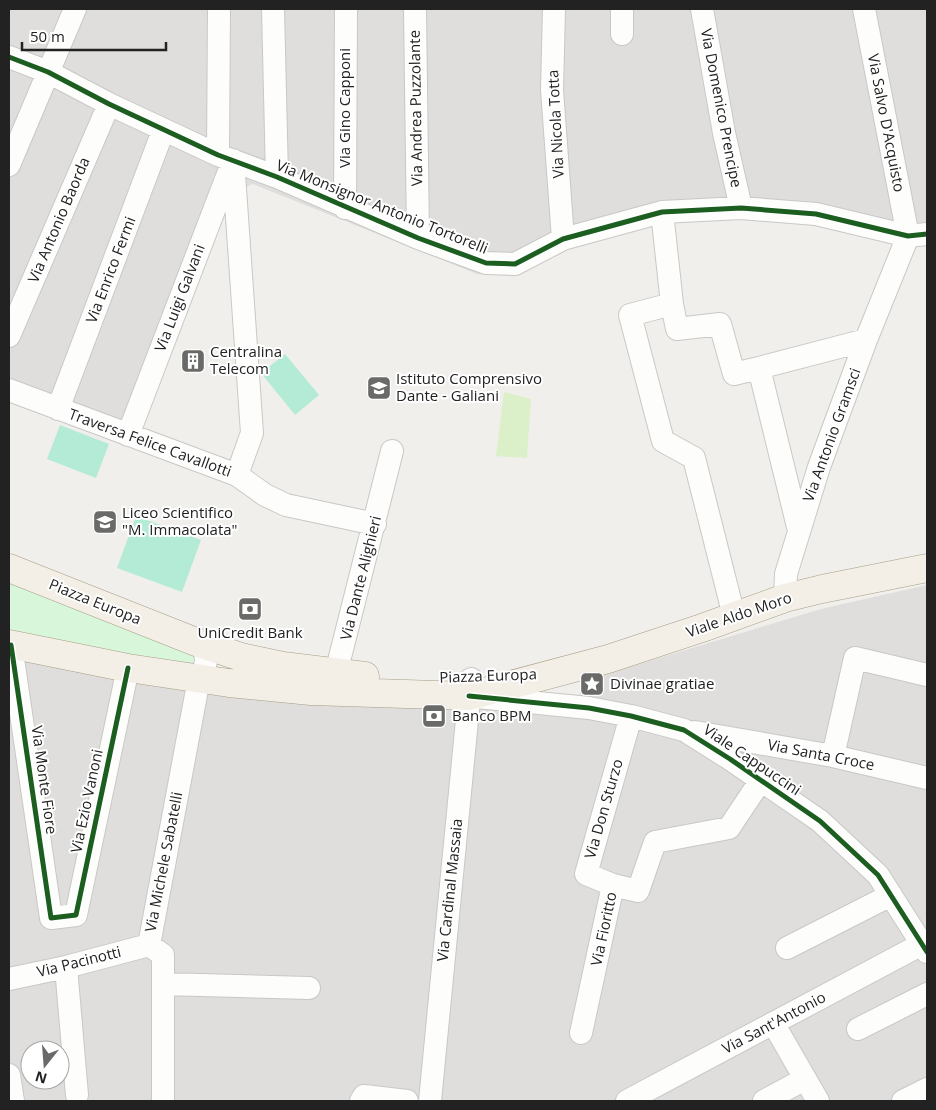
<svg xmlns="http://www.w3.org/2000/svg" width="936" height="1110" font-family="'Open Sans',sans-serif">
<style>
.residential{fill:#dfdedc;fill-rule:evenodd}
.grass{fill:#dbf0c8}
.park{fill:#d8f7da}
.pitch{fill:#b3ebd6}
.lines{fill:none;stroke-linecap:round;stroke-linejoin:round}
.minor-casing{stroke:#c9c8c7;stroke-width:24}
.major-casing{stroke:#a79e86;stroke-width:29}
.minor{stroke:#fdfdfc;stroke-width:22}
.major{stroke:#f3eee6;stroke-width:28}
.cycleway-casing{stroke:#fff;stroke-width:8}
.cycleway{stroke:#1b5e20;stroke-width:5}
.labels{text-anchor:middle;stroke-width:4;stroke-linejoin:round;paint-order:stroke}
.street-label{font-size:15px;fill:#222;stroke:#fff}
.poi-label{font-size:15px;fill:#222;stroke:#fff;text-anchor:start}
</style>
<rect width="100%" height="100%" fill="#f0efeb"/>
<path class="residential" d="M9 9H927V241L817 222 743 216 680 219 562 250 515 276 477 274 253 184 228 194 127 442 9 398Z
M927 585V1101H9V650L575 716 583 681 821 609ZM30 1050H60V1080H30Z"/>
<path class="grass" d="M504 392 531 399 527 458 496 456Z"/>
<path class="park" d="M9 569 202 644 185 677 9 644Z"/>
<path class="pitch" d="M285 354 319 395 295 415 261 373Z
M60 425 109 444 96 478 47 459Z
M136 516 201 540 182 592 117 568Z"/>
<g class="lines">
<defs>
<path id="minor" d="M273 9 277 177
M415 9 418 238
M554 9 552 90 563 239
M622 9V34
M702 9 724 133 741 208
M864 9 908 236
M9 57 48 72 109 104 218 155 277 177 418 238 486 263 515 264 563 239 662 212 741 208 816 214 908 236 927 234
M218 155 219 9
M233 160 252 433 237 475
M9 165 75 9
M345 208 346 9
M662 212 672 304 630 315 663 441 694 458 734 616
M672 304 677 329 720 324 734 374 759 368
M9 336 109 104
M9 390 237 475 265 495 286 505 375 524
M58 409 163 131
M128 435 231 166
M799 531 759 368 866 340
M785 598 786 574 819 467 866 340 908 236
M11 645 51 918 76 915 128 668
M326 684 336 673 392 451
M477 697 589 708 631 716 684 730 730 759 820 821 878 875 927 952
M695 732 833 756 927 778
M833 756 855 658 927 675
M613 885 586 874 631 716
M787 948 891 895
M66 967 77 1095
M9 979 66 967 149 945
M163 984 309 988
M773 1023 818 1101
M858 1029 927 994
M581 1033 613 885 638 891 655 842 729 828 761 780
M9 1075 13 1101
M163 1101V955L149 945 199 679C207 665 208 660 202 644
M361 1101 364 1096 407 1101
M430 1101 471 679
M627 1101 922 944
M764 1101 805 1079
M903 1101 927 1089"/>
<path id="major" d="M9 568 196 642 241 657 283 666 365 676
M9 644 128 668 229 683 311 691 469 696 608 659 702 628 785 598 822 589 927 568"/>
</defs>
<use href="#minor" class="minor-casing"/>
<use href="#major" class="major-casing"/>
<use href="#minor" class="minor"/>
<use href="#major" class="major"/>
<defs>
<path id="cycleway" d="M9 57 48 72 109 104 218 155 277 177 418 238 486 263 515 264 563 239 662 212 741 208 816 214 908 236 927 234
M11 645 51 918 76 915 128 668
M469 696 589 708 631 716 684 730 730 759 820 821 878 875 927 952"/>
</defs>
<use href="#cycleway" class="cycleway-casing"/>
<use href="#cycleway" class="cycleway"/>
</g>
<defs>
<symbol id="building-square" viewBox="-11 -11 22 22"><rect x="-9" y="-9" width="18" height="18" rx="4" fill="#6a6a68" stroke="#fff"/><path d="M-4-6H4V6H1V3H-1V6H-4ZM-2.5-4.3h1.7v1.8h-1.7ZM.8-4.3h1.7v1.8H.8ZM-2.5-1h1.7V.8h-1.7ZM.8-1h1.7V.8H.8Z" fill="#fff"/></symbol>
<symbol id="school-square" viewBox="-11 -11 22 22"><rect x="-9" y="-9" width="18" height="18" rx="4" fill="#6a6a68" stroke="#fff"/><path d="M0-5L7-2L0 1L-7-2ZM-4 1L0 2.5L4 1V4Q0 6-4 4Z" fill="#fff"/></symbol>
<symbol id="bank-square" viewBox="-11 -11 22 22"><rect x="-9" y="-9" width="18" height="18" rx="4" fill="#6a6a68" stroke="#fff"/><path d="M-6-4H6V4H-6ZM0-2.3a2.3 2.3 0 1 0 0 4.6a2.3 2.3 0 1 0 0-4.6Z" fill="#fff"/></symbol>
<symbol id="sight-square" viewBox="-11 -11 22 22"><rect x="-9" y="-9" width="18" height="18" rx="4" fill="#6a6a68" stroke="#fff"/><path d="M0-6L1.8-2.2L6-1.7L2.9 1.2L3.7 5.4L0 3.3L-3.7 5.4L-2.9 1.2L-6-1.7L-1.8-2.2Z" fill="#fff"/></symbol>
</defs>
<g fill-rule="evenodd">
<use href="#building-square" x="179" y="347" width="28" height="28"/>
<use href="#school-square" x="365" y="374" width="28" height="28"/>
<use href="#school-square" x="91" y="508" width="28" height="28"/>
<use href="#bank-square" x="236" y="595" width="28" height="28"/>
<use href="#sight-square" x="578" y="670" width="28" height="28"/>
<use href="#bank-square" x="420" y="702" width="28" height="28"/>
</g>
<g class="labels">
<g class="street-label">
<text transform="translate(345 108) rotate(-90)" y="5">Via Gino Capponi</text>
<text transform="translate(416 108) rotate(-91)" y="5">Via Andrea Puzzolante</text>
<text transform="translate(721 108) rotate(79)" y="5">Via Domenico Prencipe</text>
<text transform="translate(886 123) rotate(79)" y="5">Via Salvo D'Acquisto</text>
<text transform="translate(556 124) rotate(-93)" y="5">Via Nicola Totta</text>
<text transform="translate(382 207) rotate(22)" y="5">Via Monsignor Antonio Tortorelli</text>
<text transform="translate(59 220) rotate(-67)" y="5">Via Antonio Baorda</text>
<text transform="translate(111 270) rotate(-69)" y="5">Via Enrico Fermi</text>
<text transform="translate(180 298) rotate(-69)" y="5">Via Luigi Galvani</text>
<text transform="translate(832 435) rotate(-70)" y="5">Via Antonio Gramsci</text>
<text transform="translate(150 443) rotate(20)" y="5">Traversa Felice Cavallotti</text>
<text transform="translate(361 578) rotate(-76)" y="5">Via Dante Alighieri</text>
<text transform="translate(95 602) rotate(22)" y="5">Piazza Europa</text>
<text transform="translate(739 615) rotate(-19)" y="5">Viale Aldo Moro</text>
<text transform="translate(488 676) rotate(-2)" y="5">Piazza Europa</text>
<text transform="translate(821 755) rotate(11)" y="5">Via Santa Croce</text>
<text transform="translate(752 760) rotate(34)" y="5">Viale Cappuccini</text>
<text transform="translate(44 780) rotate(82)" y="5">Via Monte Fiore</text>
<text transform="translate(87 801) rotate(-78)" y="5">Via Ezio Vanoni</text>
<text transform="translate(604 809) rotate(-74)" y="5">Via Don Sturzo</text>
<text transform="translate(164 862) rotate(-79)" y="5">Via Michele Sabatelli</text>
<text transform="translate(450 890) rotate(-84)" y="5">Via Cardinal Massaia</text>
<text transform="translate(604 929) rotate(-78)" y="5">Via Fioritto</text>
<text transform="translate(79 962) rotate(-14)" y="5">Via Pacinotti</text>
<text transform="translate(774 1023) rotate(-28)" y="5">Via Sant'Antonio</text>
</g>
<g class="poi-label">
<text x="210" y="357">Centralina<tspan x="210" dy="17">Telecom</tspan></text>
<text x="396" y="384">Istituto Comprensivo<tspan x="396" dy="17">Dante - Galiani</tspan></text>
<text x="122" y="518">Liceo Scientifico<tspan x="122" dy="17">"M. Immacolata"</tspan></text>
<text x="250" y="638" text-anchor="middle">UniCredit Bank</text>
<text x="610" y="689">Divinae gratiae</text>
<text x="452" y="721">Banco BPM</text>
</g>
</g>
<rect width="936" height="1110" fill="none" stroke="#222222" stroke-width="20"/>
<g transform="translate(45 1065) rotate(197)"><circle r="24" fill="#ffffff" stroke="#a7a7a7"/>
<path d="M0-4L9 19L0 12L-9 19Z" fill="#6a6a68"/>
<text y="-8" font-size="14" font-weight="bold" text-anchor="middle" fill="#222222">N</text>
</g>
<path d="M22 42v8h144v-8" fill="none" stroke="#222222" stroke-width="2.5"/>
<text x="30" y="42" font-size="15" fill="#222222" stroke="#ffffff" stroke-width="4" paint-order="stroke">50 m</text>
</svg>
